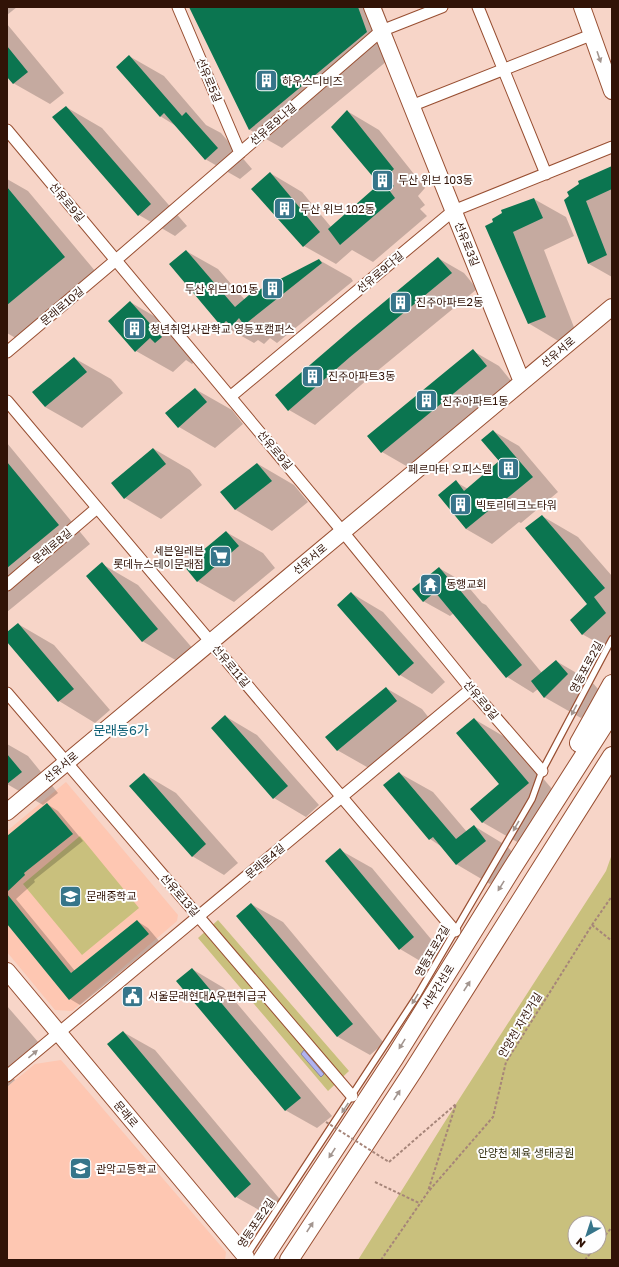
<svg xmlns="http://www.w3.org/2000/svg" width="619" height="1267" font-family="'Golos Text','Noto Sans KR',sans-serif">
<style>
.built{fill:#fec7b2}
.green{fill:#c9c07d;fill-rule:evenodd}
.water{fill:#afb2f0;stroke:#8982aa}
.shadow{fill:#0003}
.building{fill:#0b7550}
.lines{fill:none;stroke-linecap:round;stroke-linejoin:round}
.lane-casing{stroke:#984f32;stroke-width:8}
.street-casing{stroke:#984f32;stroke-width:13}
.secondary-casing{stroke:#984f32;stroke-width:18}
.primary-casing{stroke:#984f32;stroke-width:20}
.path{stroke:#a68579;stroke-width:2;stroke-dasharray:3 2;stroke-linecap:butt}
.lane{stroke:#fff;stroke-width:5.5}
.street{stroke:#fff;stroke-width:11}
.secondary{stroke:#fff;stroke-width:16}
.primary{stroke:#fff;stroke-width:18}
.path-bridge{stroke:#a68579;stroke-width:2;stroke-dasharray:3 2;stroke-linecap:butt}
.oneway{fill:#a2958f}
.labels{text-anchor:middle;stroke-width:4;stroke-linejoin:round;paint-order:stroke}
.street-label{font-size:11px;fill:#311307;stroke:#fefefe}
.poi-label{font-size:11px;fill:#311307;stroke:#fefefe;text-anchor:start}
.park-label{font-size:11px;fill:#343112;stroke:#fefefe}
.quarter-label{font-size:13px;fill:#0f6177;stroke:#fefefe}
</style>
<rect width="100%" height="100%" fill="#f7d5c8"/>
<path class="built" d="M66 782 178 915 177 921 72 1011 55 1010 7 952V831Z
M61 1060 226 1252 225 1260H7V1087L35 1064Z"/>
<path class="green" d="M80 836 139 908 82 955 23 884Z
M612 854V1260H358L456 1104 606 871ZM575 1223H599V1247H575Z
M218 920 349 1071 328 1091 198 938Z"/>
<path class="water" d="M304 1050 324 1074 321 1077 301 1054Z"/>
<path class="shadow" d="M7 7H17L7 15Z
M191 7H382L399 51 282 148 250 130Z
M7 24 64 93 50 104 13 83 7 75Z
M129 56 164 76 206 125 221 133 252 169 240 179 205 159 176 126 160 116Z
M66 107 102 128 187 226 175 236 139 215Z
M347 111 379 130 425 188 418 196 425 205 420 209 427 216 373 262 352 250 336 264 304 246 270 173 302 192 331 227 381 184Z
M612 169V277L589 264 565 200 570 197 580 184Z
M7 179 28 191 101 278 24 343 7 333Z
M534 199 566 217 574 236 544 250 577 335 560 342 528 323 502 211Z
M186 251 218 269 245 300 256 290 259 292 319 260 351 278 353 281 277 343 270 338 264 344 258 340 254 343 222 325Z
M438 258 464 273 477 289 376 372 315 425 289 410Z
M130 302 166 323 198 358 192 364 186 360 173 372 136 351Z
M473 351 499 366 512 382 408 467 382 452Z
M74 358 111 379 123 393 82 428 45 407Z
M195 389 232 410 243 424 215 448 179 427Z
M493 431 519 446 558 492 521 523 519 522 492 544 466 529 439 495 456 482 468 489 501 462Z
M7 443 90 544 7 612Z
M154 449 190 470 202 485 161 519 125 498Z
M258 464 294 485 308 502 272 531 236 510 222 492Z
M542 516 578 537 612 576V651L582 634 588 604Z
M226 532 263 553 275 568 234 602 197 581Z
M102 564 138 585 194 650 179 662 142 641Z
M439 568 465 583 482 603 486 605 542 673 556 661 592 682 604 696 581 718 544 697 538 689 533 693 507 677 454 613 450 616 423 601Z
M351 593 383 612 445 682 432 694 400 675Z
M18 624 54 645 110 710 95 723 59 701 7 641V633Z
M386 688 422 709 433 723 374 771 337 750Z
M225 716 257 735 319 805 306 817 274 798Z
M474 719 510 740 565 804 519 843 482 822 501 784Z
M7 744 28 756 58 793 43 805 7 784Z
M399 773 433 792 467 832 474 826 507 846 519 860 490 884 456 864 442 847 430 839Z
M144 774 176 793 238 863 224 875 192 856Z
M47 804 58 811 83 841 34 880 35 882 16 899 75 971 137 921 148 928 159 941 80 1005 70 999 7 922V838Z
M340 850 372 868 445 956 432 968 400 949Z
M251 904 283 922 384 1043 370 1055 338 1037 237 916Z
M192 969 224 988 332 1116 317 1128 285 1110Z
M7 1006 39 1043 7 1070 15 1080 7 1087Z
M123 1032 155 1050 283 1203 268 1215 236 1197Z"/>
<path class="building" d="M189 7H358L367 32 249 130Z
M7 46 28 72 13 84 7 77Z
M129 55 182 116 186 112 218 148 205 160 164 113 160 117 116 67Z
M66 106 151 204 138 216 52 117Z
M347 110 394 169 386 177 394 186 389 190 395 198 340 245 328 229 379 184 331 127Z
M612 166V189L586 201 607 255 588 264 564 200 569 196 567 192 579 184 578 181Z
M270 172 320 232 303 247 251 189Z
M7 187 65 257 7 305Z
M534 198 543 218 513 232 546 317 528 324 485 226 493 222 492 219 502 213 501 210Z
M186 250 235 307 256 289 257 291 319 259 322 263 244 325 239 318 232 326 226 321 221 326 169 264Z
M438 257 452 273 350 357 288 411 275 395 354 327Z
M130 301 162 337 155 343 150 338 135 352 108 321Z
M473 349 487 366 381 453 367 436Z
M74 357 87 372 45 407 32 392Z
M195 388 207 402 178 428 165 413Z
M493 430 533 477 494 509 493 507 466 529 438 495 456 480 464 491 499 461 481 440Z
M153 448 166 464 124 499 111 483Z
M7 462 59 525 7 568Z
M257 463 272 481 235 510 220 492Z
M542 515 605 588 594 597 606 613 582 635 570 620 587 604 525 528Z
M226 531 239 546 197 582 184 566Z
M102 562 158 629 142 642 86 576Z
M439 567 458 590 459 589 522 665 506 678 435 592 423 602 412 589Z
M351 592 414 663 399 676 337 605Z
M18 623 74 689 58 702 7 642V632Z
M556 660 568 674 544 698 531 681Z
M386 687 397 701 337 751 325 737Z
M225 715 288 786 273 799 211 728Z
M474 718 529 783 482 823 470 809 499 784 456 733Z
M7 754 22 772 7 784Z
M399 772 456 839 474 825 486 841 456 865 433 837 429 840 383 785Z
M144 773 206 844 192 857 129 786Z
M47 803 73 834 24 873 25 875 7 892V836Z
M340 848 414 937 399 950 325 861Z
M7 894 71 973 137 920 149 934 69 1000 7 924Z
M251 903 353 1024 337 1037 236 916Z
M192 968 301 1098 285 1111 176 981Z
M123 1031 251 1184 235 1198 107 1044Z"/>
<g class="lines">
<defs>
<path id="lane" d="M247 1255 417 996 532 799 542 771 612 639"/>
<path id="street" d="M178 7 240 153
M478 7 546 174
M411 106 591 35
M7 130 343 532 471 689 542 771
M7 352 116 260 381 31 442 7
M230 397 453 211 612 147
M7 401 455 931
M7 585 97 508
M7 693 352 1096
M7 1076 471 689"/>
<path id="secondary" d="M372 7 522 382
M582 7 612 91
M7 812 612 307
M7 971 246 1257"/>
<path id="primary" d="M579 743 612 684
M262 1260 395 1057 511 870 612 712
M289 1260 413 1071 612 756"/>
</defs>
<use href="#lane" class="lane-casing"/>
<use href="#street" class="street-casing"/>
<use href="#secondary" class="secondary-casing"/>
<use href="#primary" class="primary-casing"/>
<path class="path" d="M592 925 612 941
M389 1162 456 1104 428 1191
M375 1182 419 1203
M599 1243 612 1227
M381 1260 428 1192 493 1117 506 1062 592 925 612 896
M585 1260 595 1247"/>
<use href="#lane" class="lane"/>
<use href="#street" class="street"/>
<use href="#secondary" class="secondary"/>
<use href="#primary" class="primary"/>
<path class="path-bridge" d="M326 1122 389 1162"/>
</g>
<defs><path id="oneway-solid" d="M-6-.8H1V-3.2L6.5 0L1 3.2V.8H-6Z"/></defs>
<g class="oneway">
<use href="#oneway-solid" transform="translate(599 57) rotate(71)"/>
<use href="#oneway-solid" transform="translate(574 710) rotate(118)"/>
<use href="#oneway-solid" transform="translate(516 826) rotate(120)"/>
<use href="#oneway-solid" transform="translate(501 886) rotate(122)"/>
<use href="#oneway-solid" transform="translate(467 986) rotate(-57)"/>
<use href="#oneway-solid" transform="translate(415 999) rotate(122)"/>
<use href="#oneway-solid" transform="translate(402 1044) rotate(122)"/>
<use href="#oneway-solid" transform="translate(33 1054) rotate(-40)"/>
<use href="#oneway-solid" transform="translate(397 1095) rotate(-57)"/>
<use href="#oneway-solid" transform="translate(345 1108) rotate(124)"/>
<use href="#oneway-solid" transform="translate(332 1153) rotate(123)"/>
<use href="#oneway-solid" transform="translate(310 1227) rotate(-57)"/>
</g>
<defs>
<symbol id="building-square" viewBox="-11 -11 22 22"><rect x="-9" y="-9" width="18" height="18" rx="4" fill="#36758a" stroke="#fefefe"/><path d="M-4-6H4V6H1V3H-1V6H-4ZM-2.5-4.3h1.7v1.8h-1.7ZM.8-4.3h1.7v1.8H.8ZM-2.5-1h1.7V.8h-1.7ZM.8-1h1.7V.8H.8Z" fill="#fff"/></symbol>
<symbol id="supermarket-square" viewBox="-11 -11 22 22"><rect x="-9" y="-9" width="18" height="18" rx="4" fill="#36758a" stroke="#fefefe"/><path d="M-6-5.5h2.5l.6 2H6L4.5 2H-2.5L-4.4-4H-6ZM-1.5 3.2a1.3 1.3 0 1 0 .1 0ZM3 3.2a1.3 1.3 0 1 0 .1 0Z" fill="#fff"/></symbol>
<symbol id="temple-square" viewBox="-11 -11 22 22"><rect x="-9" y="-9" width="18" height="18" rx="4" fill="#36758a" stroke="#fefefe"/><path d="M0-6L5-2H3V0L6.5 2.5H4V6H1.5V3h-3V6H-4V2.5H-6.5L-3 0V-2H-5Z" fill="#fff"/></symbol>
<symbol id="school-square" viewBox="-11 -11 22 22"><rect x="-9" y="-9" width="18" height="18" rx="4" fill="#36758a" stroke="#fefefe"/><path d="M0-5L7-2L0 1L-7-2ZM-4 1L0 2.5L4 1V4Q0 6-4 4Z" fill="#fff"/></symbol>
<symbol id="civic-square" viewBox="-11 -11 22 22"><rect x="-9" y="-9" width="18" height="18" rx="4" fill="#36758a" stroke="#fefefe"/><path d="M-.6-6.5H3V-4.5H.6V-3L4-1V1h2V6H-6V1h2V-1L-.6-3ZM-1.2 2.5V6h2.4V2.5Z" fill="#fff"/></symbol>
</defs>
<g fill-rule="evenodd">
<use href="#building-square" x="254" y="68" width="25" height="25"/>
<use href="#building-square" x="370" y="168" width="25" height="25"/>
<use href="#building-square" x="272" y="196" width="25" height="25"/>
<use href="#building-square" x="260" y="276" width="25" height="25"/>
<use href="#building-square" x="388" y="290" width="25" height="25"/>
<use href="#building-square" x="122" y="316" width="25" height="25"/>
<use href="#building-square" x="300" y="364" width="25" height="25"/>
<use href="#building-square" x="414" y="388" width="25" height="25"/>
<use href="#building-square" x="496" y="456" width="25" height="25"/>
<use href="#building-square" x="448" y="492" width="25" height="25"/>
<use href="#supermarket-square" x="208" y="544" width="25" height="25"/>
<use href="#temple-square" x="418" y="572" width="25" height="25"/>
<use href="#school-square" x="58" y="884" width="25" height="25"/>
<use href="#civic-square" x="120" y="984" width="25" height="25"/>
<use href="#school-square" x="68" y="1156" width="25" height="25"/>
</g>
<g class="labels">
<g class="street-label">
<text transform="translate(209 80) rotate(67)" y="4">선유로5길</text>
<text transform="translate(273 124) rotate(-41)" y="4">선유로9나길</text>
<text transform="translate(67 202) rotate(50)" y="4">선유로9길</text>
<text transform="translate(467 244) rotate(68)" y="4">선유로3길</text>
<text transform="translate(380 272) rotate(-40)" y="4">선유로9다길</text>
<text transform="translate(62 306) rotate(-40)" y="4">문래로10길</text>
<text transform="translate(558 352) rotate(-40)" y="4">선유서로</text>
<text transform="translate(275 450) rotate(50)" y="4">선유로9길</text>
<text transform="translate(52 546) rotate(-40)" y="4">문래로8길</text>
<text transform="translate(310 559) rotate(-40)" y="4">선유서로</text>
<text transform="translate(231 666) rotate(50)" y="4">선유로11길</text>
<text transform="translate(586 667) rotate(-62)" y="4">영등포로2길</text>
<text transform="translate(481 700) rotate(50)" y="4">선유로9길</text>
<text transform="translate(61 767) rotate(-40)" y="4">선유서로</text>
<text transform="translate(265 861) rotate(-40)" y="4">문래로4길</text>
<text transform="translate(180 895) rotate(49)" y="4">선유로13길</text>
<text transform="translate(432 951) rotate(-60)" y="4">영등포로2길</text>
<text transform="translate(438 987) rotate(-58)" y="4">서부간선로</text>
<text transform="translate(520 1025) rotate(-59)" y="4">안양천 자전거길</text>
<text transform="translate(126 1114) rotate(50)" y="4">문래로</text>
<text transform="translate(256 1223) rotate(-56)" y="4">영등포로2길</text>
</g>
<g class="poi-label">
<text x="282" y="85">하우스디비즈</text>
<text x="398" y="184">두산 위브 103동</text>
<text x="300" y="213">두산 위브 102동</text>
<text x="258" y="293" text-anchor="end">두산 위브 101동</text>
<text x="416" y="306">진주아파트2동</text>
<text x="150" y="333">청년취업사관학교 영등포캠퍼스</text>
<text x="328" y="380">진주아파트3동</text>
<text x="442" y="405">진주아파트1동</text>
<text x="492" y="473" text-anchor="end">페르마타 오피스텔</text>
<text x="476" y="509">빅토리테크노타워</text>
<text x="204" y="555" text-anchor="end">세븐일레븐<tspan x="204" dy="13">롯데뉴스테이문래점</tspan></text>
<text x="446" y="588">동행교회</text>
<text x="86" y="900">문래중학교</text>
<text x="148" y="1000">서울문래현대A우편취급국</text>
<text x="96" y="1173">관악고등학교</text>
</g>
<g class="park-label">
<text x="526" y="1157">안양천 체육 생태공원</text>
</g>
<g class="quarter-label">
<text x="121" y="735">문래동6가</text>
</g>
</g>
<rect width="619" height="1267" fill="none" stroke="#311307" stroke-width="16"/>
<g transform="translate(587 1235) rotate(219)"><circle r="19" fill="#fefefe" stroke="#aca09b"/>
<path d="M0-3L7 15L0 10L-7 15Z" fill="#36758a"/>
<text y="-6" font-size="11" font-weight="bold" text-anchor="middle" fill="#311307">N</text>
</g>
</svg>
